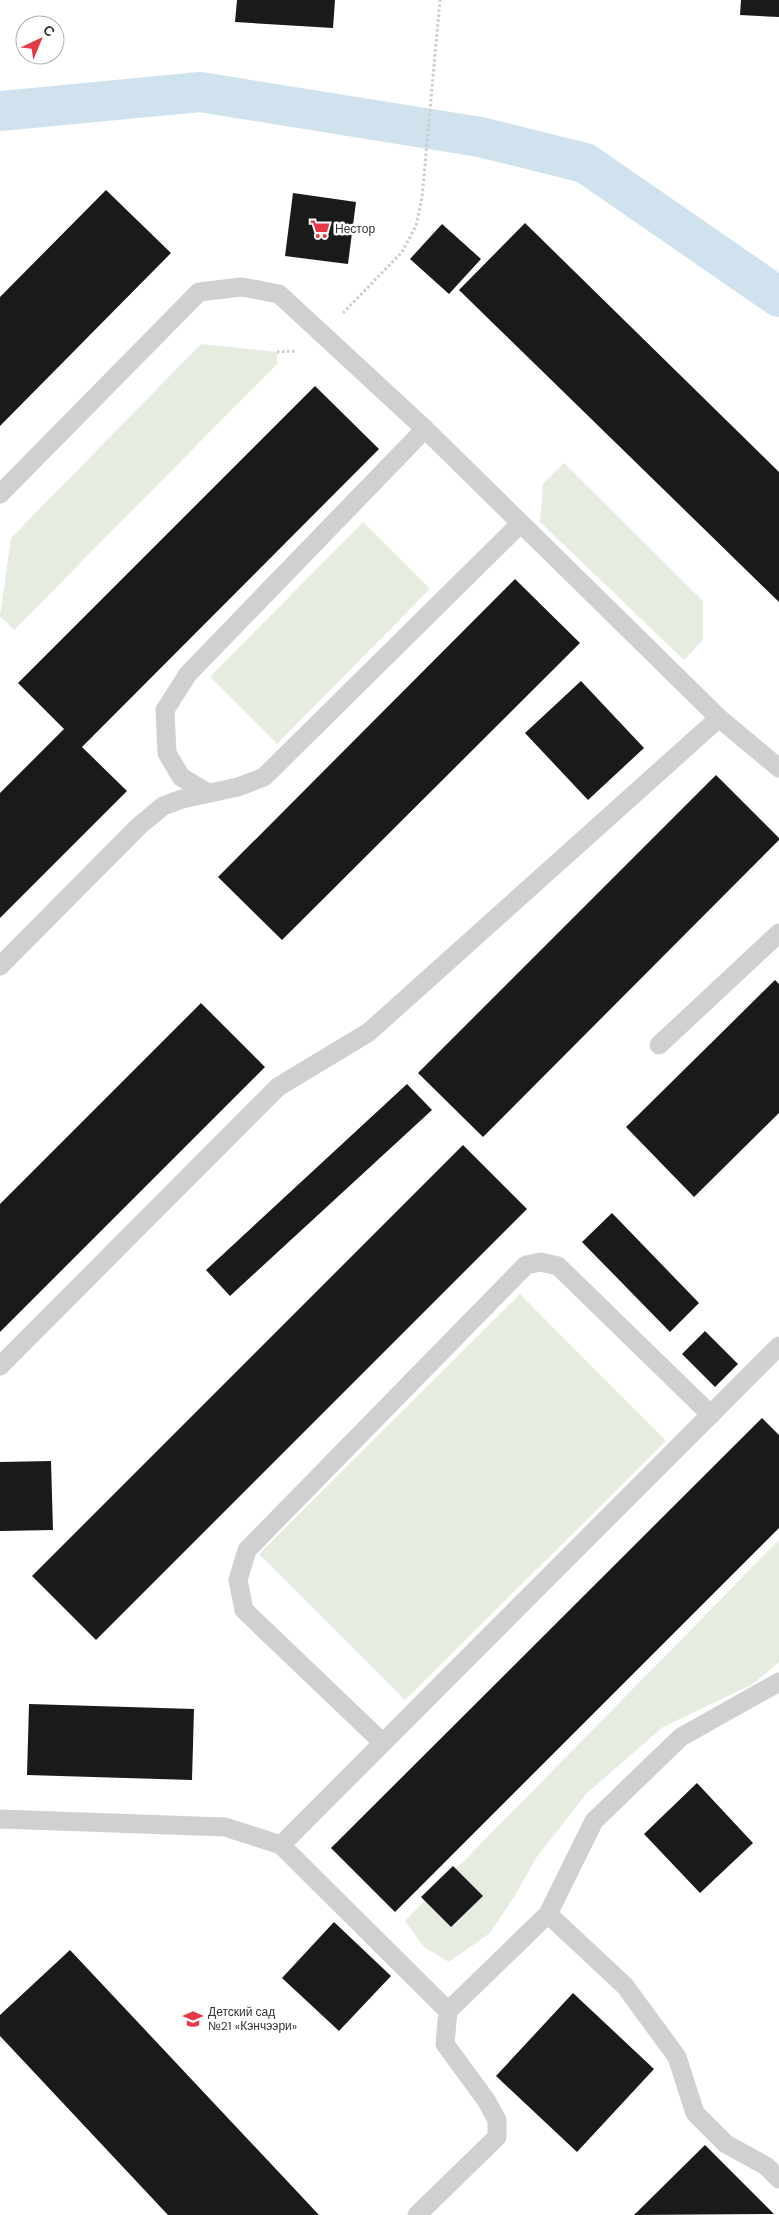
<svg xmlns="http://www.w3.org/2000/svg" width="779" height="2215" font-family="'DM Sans',sans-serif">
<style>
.green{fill:#e6ecdf}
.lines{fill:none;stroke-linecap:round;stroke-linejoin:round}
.canal{stroke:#cfe2ee;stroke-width:40}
.building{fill:#1a1a1a}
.path{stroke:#cdcdcd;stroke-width:3;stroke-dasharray:2.5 2.5;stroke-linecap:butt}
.service{stroke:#d0d0d0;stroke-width:19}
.labels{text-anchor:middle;stroke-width:5;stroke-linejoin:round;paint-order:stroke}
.poi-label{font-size:12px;fill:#333;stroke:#fff;text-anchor:start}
</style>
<rect width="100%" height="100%" fill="#fff"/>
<path class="green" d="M201 344 277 352V364L14 630 0 616 11 538Z
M564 463 703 601V640L684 660 540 522 543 484Z
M363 522 430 589 277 744 210 677Z
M520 1294 666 1441 405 1700 259 1554Z
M779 1540V1662L753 1684 663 1727 587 1793 536 1858 514 1897 490 1933 449 1962 424 1947 405 1921Z"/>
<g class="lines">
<path class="canal" d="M0 111 200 92 480 137 585 163 779 297"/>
</g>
<path class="building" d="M237 0H335L333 28 235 22Z
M741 0H779V17L740 15Z
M106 190 171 253 0 426V297Z
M293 193 356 202 348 264 285 256Z
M525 223 779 472V602L459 290Z
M442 224 481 259 449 294 410 259Z
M315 386 379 449 82 747 127 791 0 918V793L64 729 18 683Z
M515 579 580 643 282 940 218 877Z
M581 681 644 748 588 800 525 733Z
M716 775 779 838V840L483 1137 418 1073Z
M775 980 779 984V1113L694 1197 626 1127Z
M201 1003 265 1067 0 1332V1204Z
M407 1084 432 1110 230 1296 206 1270Z
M463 1145 527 1209 96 1640 32 1576Z
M612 1213 699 1303 670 1332 582 1242Z
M705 1331 738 1364 715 1387 682 1354Z
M762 1418 779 1435V1528L395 1912 331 1848Z
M51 1461 53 1530 0 1531V1462Z
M29 1704 194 1709 192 1780 27 1775Z
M697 1783 753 1843 700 1893 644 1834Z
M453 1866 483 1896 451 1927 421 1897Z
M334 1922 391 1976 339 2031 282 1978Z
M70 1950 319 2215H168L0 2036V2015Z
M573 1993 654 2069 577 2152 496 2076Z
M705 2145 774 2214 634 2215Z"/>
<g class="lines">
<path class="path" d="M343 313 402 252 416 226 422 198 440 0
M277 352 297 351"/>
<path class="service" d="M0 494 199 292 242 287 279 294 425 429 719 718 779 768
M208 793 181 777 167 753 165 710 188 674 425 429
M0 966 139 826 163 806 182 799 238 787 264 777 520 524
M659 1045 779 933
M0 1366 278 1087 369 1032 719 718
M382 1742 244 1610 238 1580 247 1550 526 1265 541 1262 558 1266 711 1415
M0 1819 225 1827 281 1845 779 1346
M281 1845 448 2011
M548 1914 625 1986 677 2057 695 2113 726 2144 766 2166 779 2179
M417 2215 497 2137V2120L486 2100 445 2044 448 2011 548 1914 594 1821 681 1737 779 1682"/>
</g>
<defs>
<symbol id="supermarket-bare" viewBox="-9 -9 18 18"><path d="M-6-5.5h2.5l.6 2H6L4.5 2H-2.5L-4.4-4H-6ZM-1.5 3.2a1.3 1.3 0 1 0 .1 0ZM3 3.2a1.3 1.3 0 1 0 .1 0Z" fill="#e63946" stroke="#fff" stroke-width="2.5" paint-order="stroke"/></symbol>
<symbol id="school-bare" viewBox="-9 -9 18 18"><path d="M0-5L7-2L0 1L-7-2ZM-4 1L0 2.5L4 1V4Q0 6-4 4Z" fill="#e63946" stroke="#fff" stroke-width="2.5" paint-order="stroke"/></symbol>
</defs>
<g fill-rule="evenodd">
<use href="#supermarket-bare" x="306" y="215" width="28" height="28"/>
<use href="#school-bare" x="179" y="2005" width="28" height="28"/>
</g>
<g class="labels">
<g class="poi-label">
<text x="335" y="233">Нестор</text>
<text x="208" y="2016">Детский сад<tspan x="208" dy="14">№21 «Кэнчээри»</tspan></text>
</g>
</g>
<g transform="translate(40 40) rotate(44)"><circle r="24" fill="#ffffff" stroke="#adadad"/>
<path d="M0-4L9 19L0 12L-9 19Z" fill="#e63946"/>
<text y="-8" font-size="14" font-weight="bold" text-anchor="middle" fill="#333333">С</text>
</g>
</svg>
